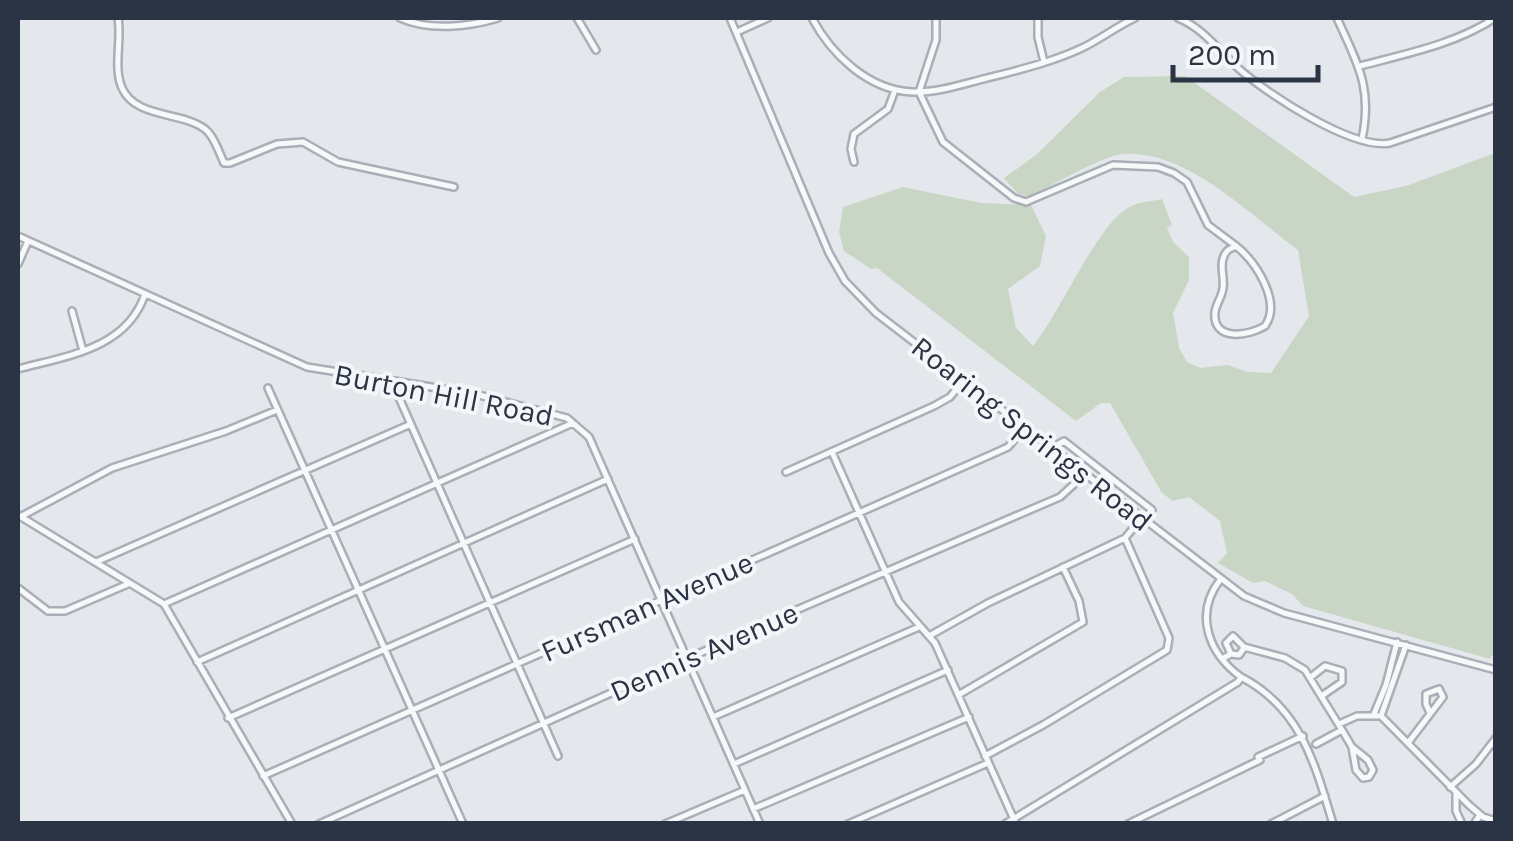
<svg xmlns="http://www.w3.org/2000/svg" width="1513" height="841" font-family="Karla,sans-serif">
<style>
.green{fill:#c9d6c5}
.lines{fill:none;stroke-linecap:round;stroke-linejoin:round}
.minor-casing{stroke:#a9aeb7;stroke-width:10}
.minor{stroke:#f7f8fa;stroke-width:5}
.labels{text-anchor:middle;stroke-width:8;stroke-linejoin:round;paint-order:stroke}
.street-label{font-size:30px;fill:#2b3445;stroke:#f4f6f9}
</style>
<rect width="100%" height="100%" fill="#e4e7ec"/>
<path class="green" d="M1185 76 1354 197 1406 186 1495 153V656L1492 655 1490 659 1303 606 1292 594 1265 581 1253 583 1218 563 1227 553 1220 521 1189 497 1173 501 1162 493 1110 403H1101L1076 421 877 268 871 269 844 251 839 232 843 207 903 187 981 203 1031 205 1046 236 1040 266 1008 289 1016 328 1033 346C1061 312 1098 222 1131 206 1140 202 1153 201 1162 199L1172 225 1167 228 1173 242 1189 257V280L1173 313 1179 348 1187 362 1200 368 1228 365 1248 372 1271 373 1309 316 1298 250C1250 215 1186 149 1123 154 1104 155 1050 186 1031 197L1018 194 1004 178 1036 155 1100 92 1124 77Z"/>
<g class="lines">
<defs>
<path id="minor" d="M118 18C122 40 113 67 122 88 136 119 181 111 205 129 214 136 219 152 224 163H230L277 144 303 142 338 162 454 187
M400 18C429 31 468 27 498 18
M577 18 596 50
M730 18 829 253 845 281 876 313 1244 596 1284 613 1496 670
M812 18C831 54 868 90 912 92 937 93 963 84 987 78 1019 70 1052 62 1082 48 1101 39 1117 26 1135 18
M936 18V40L919 92 943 142 1014 198 1026 202 1113 165 1158 167 1174 173 1187 182 1208 225 1236 246
M1038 18V37L1044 62
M1178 18C1203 28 1218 50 1238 68 1266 93 1352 150 1390 143L1496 107
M1337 18C1357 63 1373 87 1362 139
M737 32 768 18
M1360 66C1405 54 1456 44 1495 18
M854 162 851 149 854 134 888 109 895 90
M18 236 307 367 475 394 567 418 589 437 760 824
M1236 246C1256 262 1282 302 1265 326 1249 336 1212 342 1215 312 1216 304 1222 297 1223 288 1225 278 1219 266 1224 256 1227 249 1230 249 1236 246Z
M18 264 28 241
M72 311 83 351
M18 369C66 356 127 349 145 294
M393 384 558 756
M268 388 463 824
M1050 449 1064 441 1152 510
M832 452 899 602 935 643 1016 824
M786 472 934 406 950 397 963 381
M18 515 164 604 292 824
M20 517 112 468 226 431 277 410
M96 562 411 424
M18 588 48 611H65L128 584
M164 604 573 423
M929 636 988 603 1125 538 1141 519
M1231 654 1226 643 1233 636 1244 647 1285 658 1305 670 1342 730 1352 747 1356 770 1363 778 1369 777 1373 770 1368 760 1352 747
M1222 659 1231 654 1239 655 1244 648
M197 662 608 479
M1241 677C1301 708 1315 764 1333 824
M1311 677 1325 666 1342 671V682L1323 695
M960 694 1083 622 1079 601 1063 567
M1374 714 1386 685 1397 642
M1381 716 1406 645
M713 717 919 627
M228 718 635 539
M1339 724 1357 716H1381L1469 805 1483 817 1496 821
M1408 743 1443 697 1439 689 1426 694V704L1430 713
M1316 744 1342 730
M985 756 1043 725 1167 650 1169 638 1125 538
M1258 757 1303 736
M734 764 948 670
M263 776 997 452 1008 447 1024 428
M1450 787 1476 764 1496 738
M1456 793V811L1462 824
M753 809 969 717
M319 824 787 614 1060 497 1084 475
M665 824 745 790
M848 824 988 763
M1005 824 1238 682 1241 677C1208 653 1194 614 1220 580
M1128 824 1260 760
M1271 824 1325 796
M1474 824 1480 815"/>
</defs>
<use href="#minor" class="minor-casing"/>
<use href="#minor" class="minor"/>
</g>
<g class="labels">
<g class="street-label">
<text transform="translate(444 395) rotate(11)" y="10">Burton Hill Road</text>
<text transform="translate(1032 434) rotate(38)" y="10">Roaring Springs Road</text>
<text transform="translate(647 607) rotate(-24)" y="10">Fursman Avenue</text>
<text transform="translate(704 652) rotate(-24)" y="10">Dennis Avenue</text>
</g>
</g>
<rect width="1513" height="841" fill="none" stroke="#2b3445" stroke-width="40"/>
<path d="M1173 65v15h145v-15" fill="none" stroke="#2b3445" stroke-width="5"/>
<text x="1188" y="65" font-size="30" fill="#2b3445" stroke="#f4f6f9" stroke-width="8" paint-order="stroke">200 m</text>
</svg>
